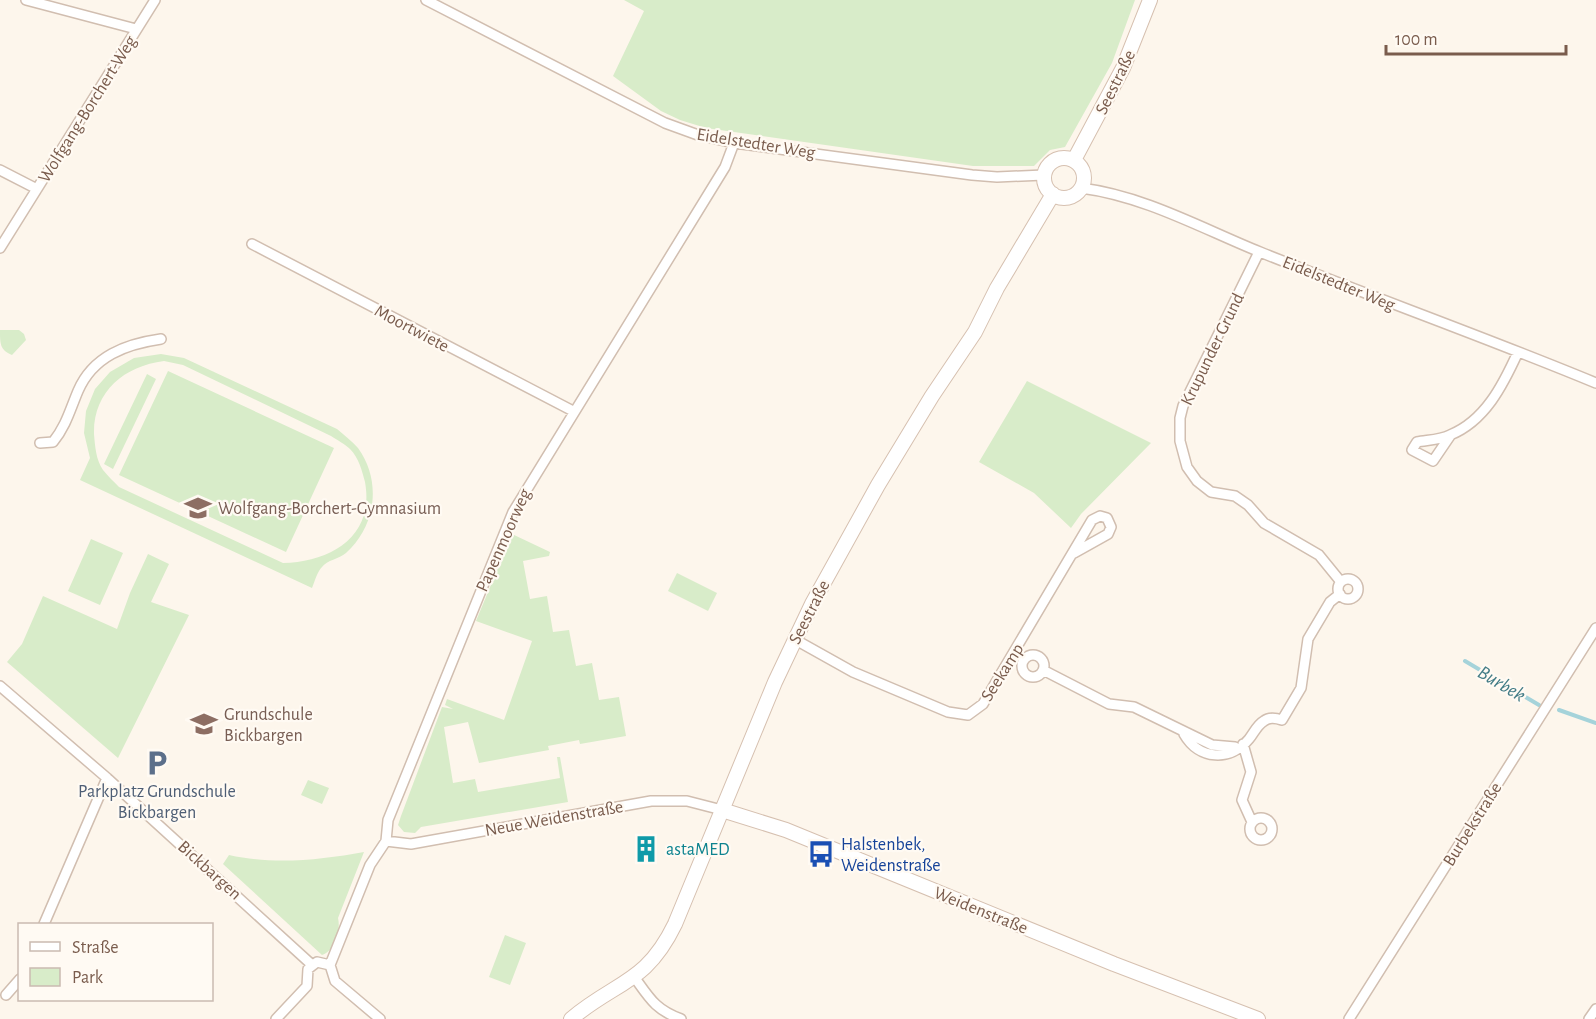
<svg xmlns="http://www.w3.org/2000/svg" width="1596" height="1019" font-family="'Alegreya Sans',sans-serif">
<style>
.green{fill:#d8ecc9;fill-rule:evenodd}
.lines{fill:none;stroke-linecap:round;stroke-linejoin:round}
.stream{stroke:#a5d3da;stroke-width:4}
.street-casing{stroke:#d1beb0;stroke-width:12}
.secondary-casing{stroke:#d6c0b0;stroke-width:16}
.street{stroke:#fff;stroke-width:9}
.secondary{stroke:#fff;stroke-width:14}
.labels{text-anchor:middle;stroke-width:4.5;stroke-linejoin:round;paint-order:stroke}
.street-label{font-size:18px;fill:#7a5c4d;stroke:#fffaf3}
.education-label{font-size:18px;fill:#785e54;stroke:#fffaf3;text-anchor:start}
.service-label{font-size:18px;fill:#4e5e75;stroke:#fffaf3}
.transit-label{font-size:18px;fill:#164399;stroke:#fffaf3;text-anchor:start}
.culture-label{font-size:18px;fill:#0d838f;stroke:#fffaf3;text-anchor:start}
.water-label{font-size:20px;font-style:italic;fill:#437c86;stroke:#fffaf3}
</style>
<rect width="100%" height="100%" fill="#fdf6ec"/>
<path class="green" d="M624 0H1135L1112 63 1065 147 1050 150 1034 166H973L706 128 680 120 661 111 613 76 644 11Z
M0 330H19L24 334 26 340 12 355C0 350 0 344 0 330Z
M161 354 184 358 337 429C344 435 352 441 358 448 382 481 376 526 346 553 339 559 327 560 322 567 317 572 315 581 312 588L80 480 90 458 84 433 86 411 95 389 110 372 134 358ZM164 361 183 365 331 436C337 440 345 444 350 449 359 458 362 471 365 482 375 537 330 562 283 563L119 487C114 482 108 476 103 470 96 460 95 446 94 434 93 392 124 366 164 361Z
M168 371 334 448 286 552 119 475Z
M147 374 156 379 113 469 104 464Z
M1027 381 1151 443 1081 514 1071 528 1034 493 979 462Z
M512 534 550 552 549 556 523 561 530 599 547 596 553 632 569 630 576 666 592 663 599 700 619 697 626 736 580 744 579 740 548 746 549 750 479 763 468 722 444 727 453 783 475 779 478 792 560 778 557 757H560L568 802 421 827 415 833 404 832 398 825 401 816 442 707 453 709 445 705 447 699 504 720 532 641 476 621Z
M91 539 123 553 100 605 68 591Z
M148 554 169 564 151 602 189 615 118 758 7 662 22 644 43 596 117 629 130 593Z
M677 573 717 593 708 611 668 591Z
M308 780 329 788 322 804 301 795Z
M364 852 338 918C341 930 335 951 322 955L223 864 229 855C274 865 320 860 364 852Z
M505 935 526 943 510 985 489 977Z"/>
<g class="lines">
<path class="stream" d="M1465 661 1539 705
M1559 710 1596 723"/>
<defs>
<path id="street" d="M26 0 136 29
M426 0 665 123 698 135 734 143 972 175 997 177 1044 175
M0 170 37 189
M1081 188C1144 196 1201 228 1260 252 1372 297 1485 337 1596 383
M252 244 573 411
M0 248 155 0
M1259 252 1183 406 1180 418V441L1187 467 1197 481 1211 492 1235 496 1248 505 1264 523 1319 555 1341 582
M1450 436 1433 461 1412 450 1417 442C1427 440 1440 440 1450 435 1485 421 1503 385 1518 352
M40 443 53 442C66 426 70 410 78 391 93 356 126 344 161 339
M1338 589a10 10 0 1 1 20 0a10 10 0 1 1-20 0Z
M794 639 853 672 948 712 968 715 983 704 1092 520 1100 516 1107 518 1111 527 1108 534 1074 553
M1022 666a11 11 0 1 1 22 0a11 11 0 1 1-22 0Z
M1043 670 1109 704 1134 707 1212 745 1235 747
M0 686 107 778 311 964
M1184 734C1199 760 1230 762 1249 739 1254 733 1257 725 1264 721 1269 717 1276 718 1282 720L1301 688 1308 639 1330 602 1340 594
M1243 744 1251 772 1242 800 1252 822
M1250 829a11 11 0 1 1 22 0a11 11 0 1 1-22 0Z
M386 841 411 844 651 801H687L722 810
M44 924 107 778
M330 965 370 865 386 841 388 820 513 512 725 167 734 143
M635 978C650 999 656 1010 681 1019
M6 995 20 979
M276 1019 307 986 308 969 317 962 330 965 335 981 380 1019
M1349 1019 1596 628
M1589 1019 1596 1009"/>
<path id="secondary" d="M1044 178a20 20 0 1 1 40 0a20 20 0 1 1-40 0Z
M1074 160 1123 68 1150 0
M722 810 786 830 1114 964 1258 1019
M571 1019C616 981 646 984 675 924L775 682 812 604 878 485 932 396 975 332 997 288 1053 194"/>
</defs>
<use href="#street" class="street-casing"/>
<use href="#secondary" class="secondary-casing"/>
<use href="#street" class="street"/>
<use href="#secondary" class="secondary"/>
</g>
<defs>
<symbol id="school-bare" viewBox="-9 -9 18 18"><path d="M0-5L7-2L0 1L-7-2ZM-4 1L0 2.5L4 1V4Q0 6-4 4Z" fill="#8d6e63" stroke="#fffaf3" stroke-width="2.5" paint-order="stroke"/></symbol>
<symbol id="parking-bare" viewBox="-9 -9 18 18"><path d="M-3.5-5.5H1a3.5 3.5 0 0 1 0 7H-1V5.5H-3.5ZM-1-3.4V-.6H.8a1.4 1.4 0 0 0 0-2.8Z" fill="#5c6f8a" stroke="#fffaf3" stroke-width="2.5" paint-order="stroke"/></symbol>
<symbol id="building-bare" viewBox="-9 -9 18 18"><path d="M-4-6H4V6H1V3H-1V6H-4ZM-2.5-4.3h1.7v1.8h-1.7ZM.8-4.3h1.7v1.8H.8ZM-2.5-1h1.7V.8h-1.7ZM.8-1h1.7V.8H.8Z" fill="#0f9aa8" stroke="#fffaf3" stroke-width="2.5" paint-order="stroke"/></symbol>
<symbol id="bus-bare" viewBox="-9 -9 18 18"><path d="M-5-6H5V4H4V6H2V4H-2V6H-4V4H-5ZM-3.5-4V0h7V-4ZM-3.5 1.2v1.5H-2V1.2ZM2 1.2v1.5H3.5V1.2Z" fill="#1a4fb4" stroke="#fffaf3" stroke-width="2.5" paint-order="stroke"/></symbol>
</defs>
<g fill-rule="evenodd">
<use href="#school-bare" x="179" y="489" width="38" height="38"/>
<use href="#school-bare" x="185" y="705" width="38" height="38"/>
<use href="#parking-bare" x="138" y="744" width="38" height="38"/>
<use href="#building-bare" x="627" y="830" width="38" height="38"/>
<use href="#bus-bare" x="802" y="835" width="38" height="38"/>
</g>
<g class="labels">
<g class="street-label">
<text transform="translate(1115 82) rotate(-64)" y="6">Seestraße</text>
<text transform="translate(87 109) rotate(-58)" y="6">Wolfgang-Borchert-Weg</text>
<text transform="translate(756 143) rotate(9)" y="6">Eidelstedter Weg</text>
<text transform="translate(1339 283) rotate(22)" y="6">Eidelstedter Weg</text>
<text transform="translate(412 328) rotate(28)" y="6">Moortwiete</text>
<text transform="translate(1212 349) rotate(-64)" y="6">Krupunder Grund</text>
<text transform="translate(503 540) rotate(-66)" y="6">Papenmoorweg</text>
<text transform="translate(809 612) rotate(-63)" y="6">Seestraße</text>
<text transform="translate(1002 672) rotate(-58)" y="6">Seekamp</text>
<text transform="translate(554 818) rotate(-10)" y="6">Neue Weidenstraße</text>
<text transform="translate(1472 824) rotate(-58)" y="6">Burbekstraße</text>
<text transform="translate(210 870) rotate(42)" y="6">Bickbargen</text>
<text transform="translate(981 910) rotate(22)" y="6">Weidenstraße</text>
</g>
<g class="education-label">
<text x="218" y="514">Wolfgang-Borchert-Gymnasium</text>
<text x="224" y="720">Grundschule<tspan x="224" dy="21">Bickbargen</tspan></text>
</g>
<g class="service-label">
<text x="157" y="797">Parkplatz Grundschule<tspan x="157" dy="21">Bickbargen</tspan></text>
</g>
<g class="transit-label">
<text x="841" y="850">Halstenbek,<tspan x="841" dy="21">Weidenstraße</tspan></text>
</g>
<g class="culture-label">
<text x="666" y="855">astaMED</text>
</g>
<g class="water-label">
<text transform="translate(1502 683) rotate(31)" y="7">Burbek</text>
</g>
</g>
<rect x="18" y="923" width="195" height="78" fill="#fffaf3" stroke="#cabbb1" stroke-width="1.5"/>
<rect x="30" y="942" width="30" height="9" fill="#ffffff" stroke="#cabbb1" stroke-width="1.5"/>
<text x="72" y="953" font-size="18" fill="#7a5c4d">Straße</text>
<rect x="30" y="968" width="30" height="18" fill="#d8ecc9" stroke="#cabbb1" stroke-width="1.5"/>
<text x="72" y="983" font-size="18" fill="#7a5c4d">Park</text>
<path d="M1386 45v9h180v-9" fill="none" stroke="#7a5c4d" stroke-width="3"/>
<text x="1395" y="45" font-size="18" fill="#7a5c4d" stroke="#fffaf3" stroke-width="4.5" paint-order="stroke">100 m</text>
</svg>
